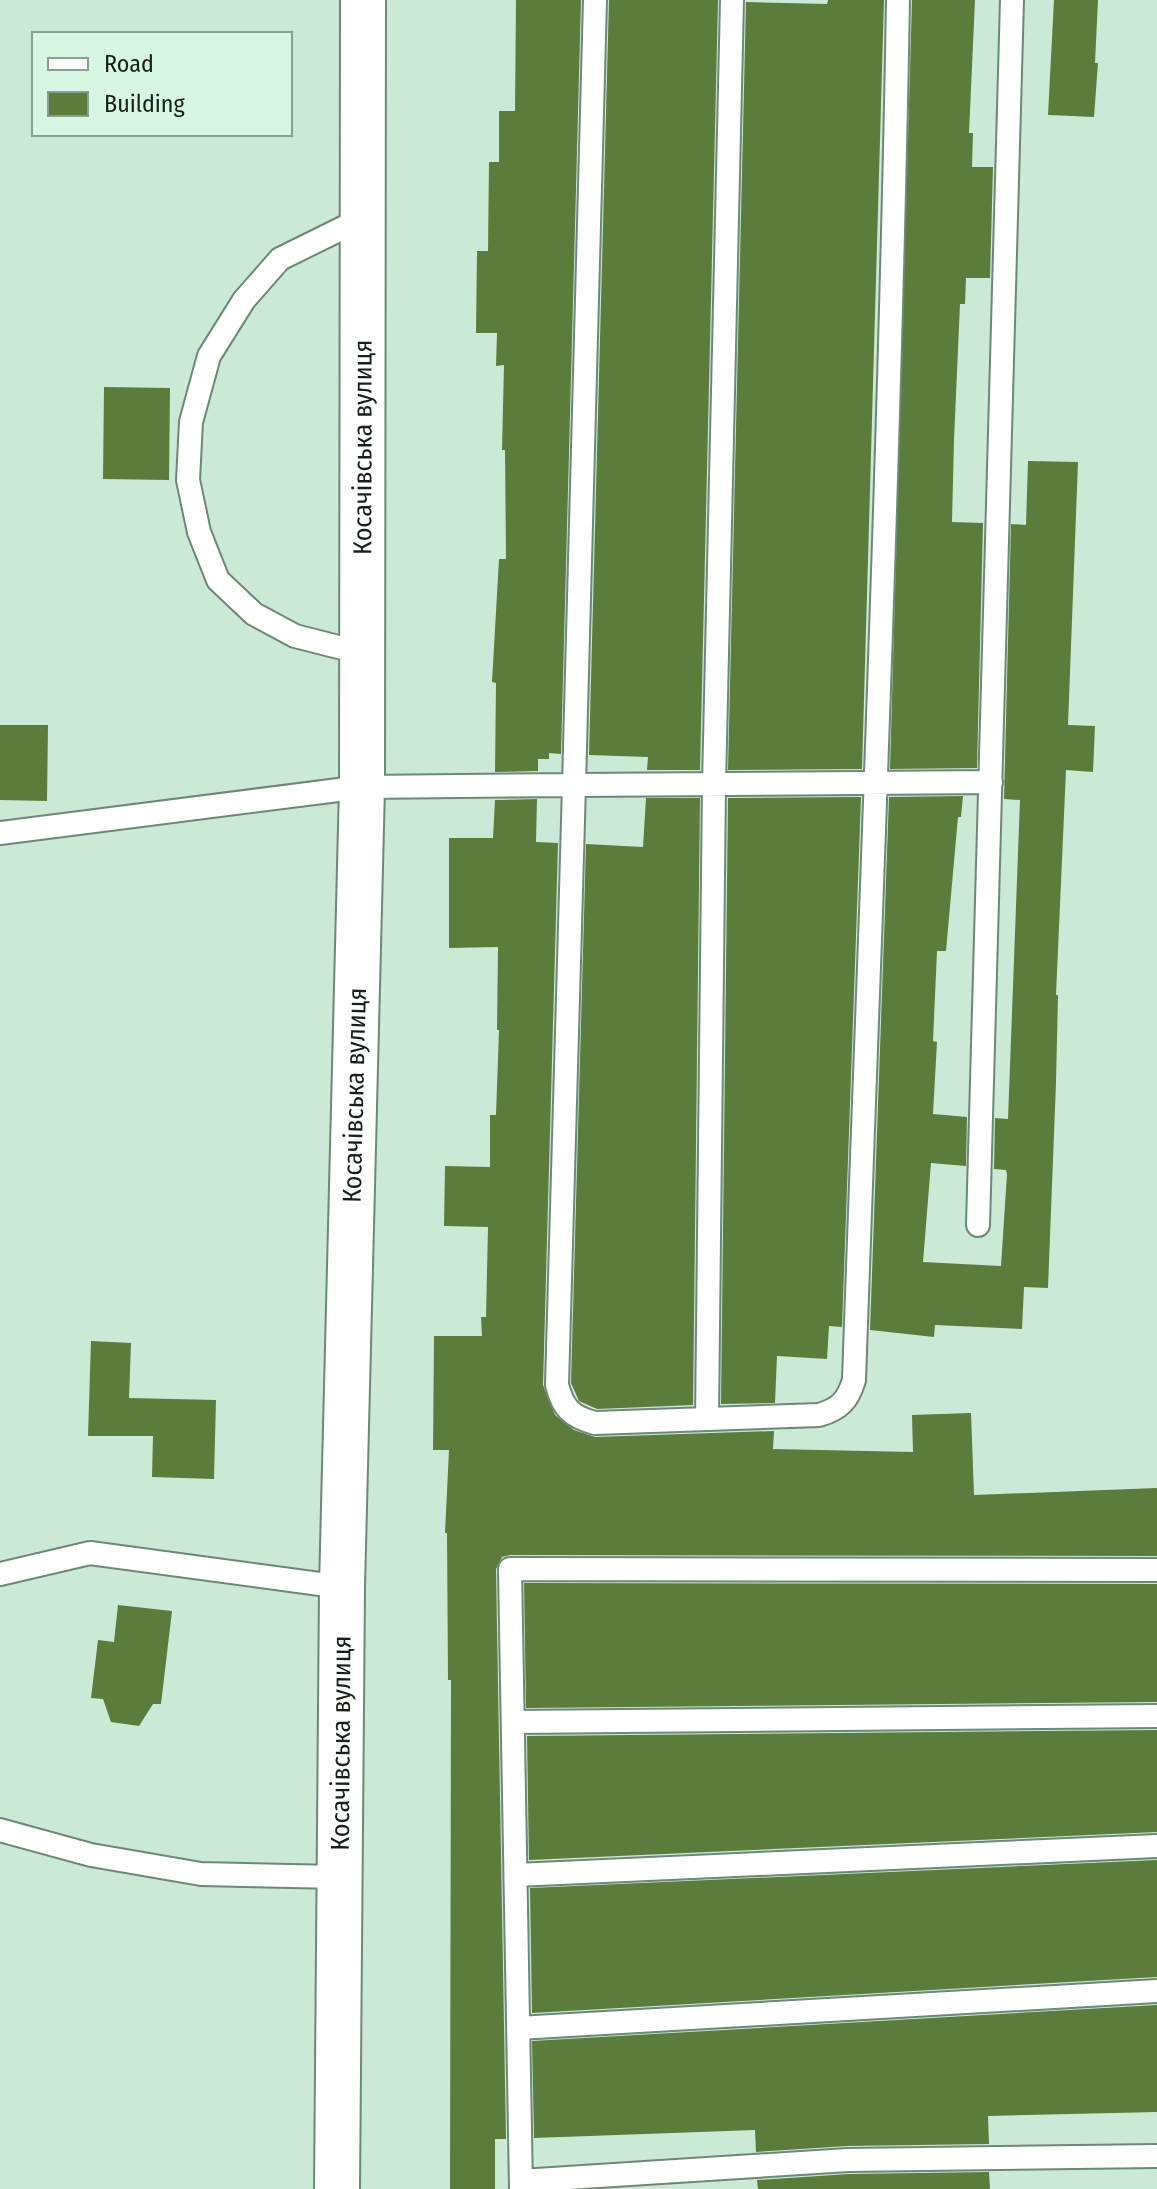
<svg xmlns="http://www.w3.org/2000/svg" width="1157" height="2189" font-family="'Fira Sans Condensed',sans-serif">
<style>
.building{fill:#5b7c3a}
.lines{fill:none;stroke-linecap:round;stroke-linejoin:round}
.lane-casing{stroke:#6c8876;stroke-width:26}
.street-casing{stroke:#6c8876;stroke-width:48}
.lane{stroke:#fff;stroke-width:22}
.street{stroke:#fff;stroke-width:44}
.labels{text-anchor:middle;stroke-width:7;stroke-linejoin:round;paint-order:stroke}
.street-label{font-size:26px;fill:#152019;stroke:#d8f7e3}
</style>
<rect width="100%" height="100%" fill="#cbead6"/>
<path class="building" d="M516 0H581L561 754 549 753V759H538V771L495 772 496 683 492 682 499 559H506L505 450H502L504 365 496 366 497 333H476L477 251H488L489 162H499V111H515Z
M609 0H718L700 770H647L648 757 589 755Z
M828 0H884L862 769 728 770 746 2 827 4Z
M912 0H975L969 133H973L972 167H993L990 278H966L965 304H960L954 440 952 522 983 523 977 768 890 769Z
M1054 0H1098L1095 63H1098L1094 117 1048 115Z
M104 387 170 388 169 480 103 479Z
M1028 461 1078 462 1068 725 1095 726 1093 772 1066 770 1056 995H1058L1056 1083 1048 1288 1024 1287 1022 1329 935 1325 934 1337 870 1330 889 797 963 796 961 817H958L946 951H937L933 1041 937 1042 933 1114 967 1117 966 1166 931 1163 923 1262 1001 1266 1007 1174 1006 1170 994 1169 995 1118 1008 1119 1020 800 1004 799 1011 524 1026 525Z
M0 725H48L47 801 0 800Z
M861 797 842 1327 829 1326 827 1359 777 1356 775 1403 721 1404 728 798Z
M646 798H700L693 1405 597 1409 579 1401 571 1383 586 844 643 847Z
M537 799 536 842 558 843 543 1385 555 1415 574 1430 595 1437 774 1431 773 1449 913 1452 912 1415 971 1413 974 1495 1157 1488V1556L510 1555 502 1557 496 1569 506 2139H495V2189H450L451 1680H448L447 1533H445L449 1450H433L434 1336H482L481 1317H486L488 1227 444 1226 445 1166 490 1167V1115H496L499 1030H497L498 947 449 948V838H493L495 800Z
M91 1341 131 1343 129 1398 216 1400 214 1479 152 1477 153 1436H88Z
M524 1583 1157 1584V1702L526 1708Z
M118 1605 172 1611 161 1704H153L139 1726 111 1722 103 1699 91 1698 98 1640 114 1642Z
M1157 1730V1832L529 1860 527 1736Z
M1157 1860V1977L532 2013 530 1888Z
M1157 2005V2112L988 2116 989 2144 847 2146 756 2152 755 2130 534 2138 532 2041Z
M989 2172 990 2189H758L757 2180 849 2174Z"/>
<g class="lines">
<defs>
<path id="lane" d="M898 0C890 460 870 920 854 1380 848 1400 840 1409 819 1415L595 1423C572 1417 563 1409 557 1385L574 785C713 784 852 783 991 782
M362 653 295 636 254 614 218 580 199 532 188 480 191 422 209 356 244 300 280 259 363 218
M0 833 362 787 574 785 595 0
M978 1225 1012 0
M707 1419 714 784 732 0
M0 1574 90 1553 342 1587
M513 1722 1157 1716
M0 1830 91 1855 201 1874 340 1877
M516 1875 1157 1846
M518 2028 1157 1991
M521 2181 848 2160 1157 2156
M521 2189 510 1569 1157 1570"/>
<g id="street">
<path id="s1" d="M337 2189 342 1587 362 787 363 0"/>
</g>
</defs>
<use href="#lane" class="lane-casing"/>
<use href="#street" class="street-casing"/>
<use href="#lane" class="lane"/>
<use href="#street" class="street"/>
</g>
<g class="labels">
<g class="street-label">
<text dy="9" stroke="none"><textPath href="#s1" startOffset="1742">Косачівська вулиця</textPath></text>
<text dy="9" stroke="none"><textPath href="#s1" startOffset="1094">Косачівська вулиця</textPath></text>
<text dy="9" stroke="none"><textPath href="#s1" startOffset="446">Косачівська вулиця</textPath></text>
</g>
</g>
<rect x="32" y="32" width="260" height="104" fill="#d8f7e3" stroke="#8aa192" stroke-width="2"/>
<rect x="48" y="58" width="40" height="12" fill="#ffffff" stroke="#8aa192" stroke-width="2"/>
<text x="104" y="72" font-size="24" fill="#152019">Road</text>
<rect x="48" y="92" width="40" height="24" fill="#5b7c3a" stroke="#8aa192" stroke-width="2"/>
<text x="104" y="112" font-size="24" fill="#152019">Building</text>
</svg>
